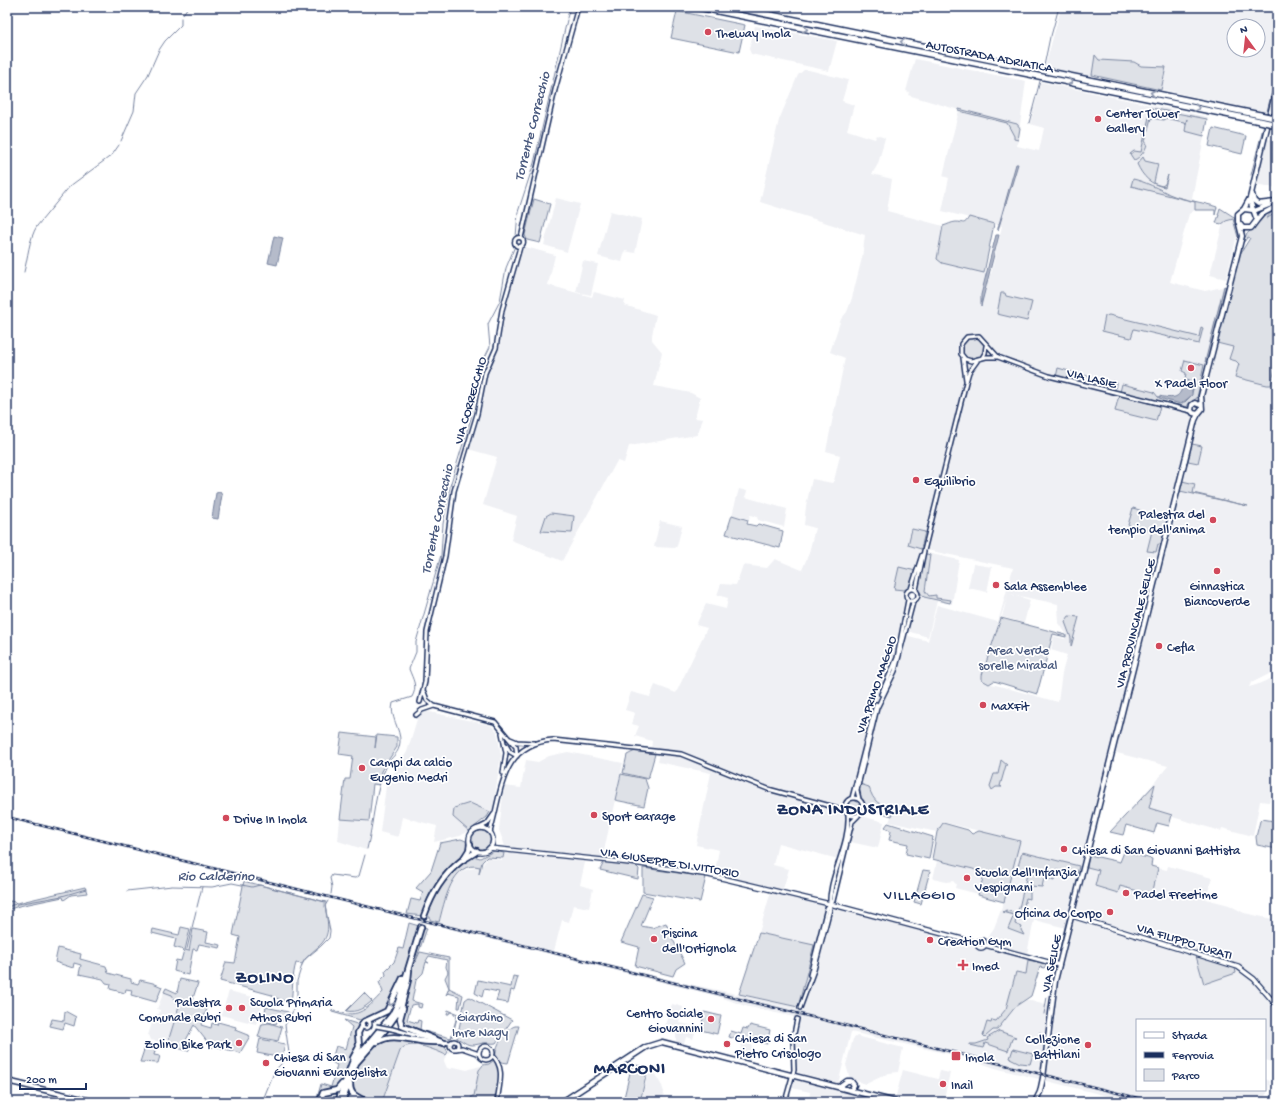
<svg xmlns="http://www.w3.org/2000/svg" width="1284" height="1109" font-family="'Gochi Hand',sans-serif">
<style>
.built{fill:#eff0f4;fill-rule:evenodd}
.green{fill:#dee1e7;stroke:#7c88a2}
.water{fill:#b5bbca;stroke:#77839f}
.lines{fill:none;stroke-linecap:round;stroke-linejoin:round}
.stream{stroke:#77839f;stroke-width:1}
.tertiary-tunnel{stroke:#d1d5df;stroke-width:3;stroke-dasharray:3 1.5;stroke-linecap:butt}
.trunk-tunnel{stroke:#d1d5df;stroke-width:4.5;stroke-dasharray:4.5 2;stroke-linecap:butt}
.tertiary-casing{stroke:#1b2f5e;stroke-width:6}
.secondary-casing{stroke:#1b2f5e;stroke-width:6}
.primary-casing{stroke:#1b2f5e;stroke-width:7}
.trunk-casing{stroke:#1b2f5e;stroke-width:8}
.motorway-casing{stroke:#1b2f5e;stroke-width:8}
.tertiary{stroke:#fff;stroke-width:3}
.secondary{stroke:#fff;stroke-width:3.5}
.primary{stroke:#fff;stroke-width:4}
.trunk{stroke:#fff;stroke-width:4.5}
.motorway{stroke:#fff;stroke-width:5}
.rail-casing{stroke:#1b2f5e;stroke-width:2.5}
.rail{stroke:#fff;stroke-width:1;stroke-dasharray:3;stroke-linecap:butt}
.tertiary-bridge-casing{stroke:#1b2f5e;stroke-width:6;stroke-linecap:butt}
.motorway-bridge-casing{stroke:#1b2f5e;stroke-width:8;stroke-linecap:butt}
.tertiary-bridge{stroke:#fff;stroke-width:3}
.motorway-bridge{stroke:#fff;stroke-width:5}
.oneway{stroke:#8d97ae}
.poi-dot{fill:#d1495b;stroke:#fff;stroke-width:1.5}
.labels{text-anchor:middle;stroke-width:3.5;stroke-linejoin:round;paint-order:stroke}
.poi-label{font-size:13px;fill:#1b2f5e;stroke:#fff;text-anchor:start}
.street-label{font-size:13px;fill:#1b2f5e;stroke:#fff}
.park-label{font-size:13px;fill:#4c5c80;stroke:#fff}
.water-label{font-size:14px;font-style:italic;fill:#49597e;stroke:#fff}
.quarter-label{font-size:15px;letter-spacing:1px;fill:#1b2f5e;stroke:#fff}
.district-label{font-size:17px;font-weight:bold;letter-spacing:1px;fill:#1b2f5e;stroke:#fff}
</style>
<rect width="100%" height="100%" fill="#fff"/>
<filter id="ink" filterUnits="userSpaceOnUse"><feTurbulence type="fractalNoise" baseFrequency=".025" numOctaves="2"/><feDisplacementMap in="SourceGraphic" scale="8" xChannelSelector="R" yChannelSelector="G"/><feConvolveMatrix kernelMatrix="1 2 1 2 8 2 1 2 1" color-interpolation-filters="sRGB"/></filter>
<g filter="url(#ink)">
<path class="built" d="M1065 7H1277V67L1266 112 1131 83H1121L1045 67 1060 12 1064 11ZM1234 26H1258V50H1234Z
M755 26 837 41 829 71 751 54 749 49Z
M915 59 1026 81 1017 146 1039 151 1044 128 1030 124 1041 82 1208 117 1192 198 1196 202 1195 210 1189 214 1170 282 1205 291 1231 285 1223 316 1238 319 1233 347 1239 364 1235 377 1275 386 1271 404 1277 406 1272 431 1277 433V670L1251 683 1249 687 1256 685 1277 676V770L1269 802 1260 801 1253 836 1222 828 1221 831 1148 810 1131 811 1168 766 1113 752 1086 854 1089 855 1087 867 1099 870 1095 886 1117 893 1120 886 1152 895 1158 868 1167 870 1168 866 1212 878 1206 899 1229 905 1244 913 1277 920V1063L1265 1060V1020H1137V1090H1265V1079L1270 1081 1269 1090 1261 1102H1131L995 1068 966 1058 851 1032 838 1084 797 1072 796 1035 799 1018 745 1006 720 997 427 923 428 920 439 923 447 887 455 876 462 871 482 866 487 858 502 860 504 857 505 846 499 830 504 786 521 788 526 760 538 762 549 756 568 752 623 763 602 860 586 858 580 885 593 889 589 908 573 905 569 922 562 920 554 951 491 936 671 980 801 1008 798 1007 811 960 792 940 759 933 771 891 713 877 709 879 708 875 701 874 703 863 716 865 719 850 696 845 711 773 658 762 660 752 651 750 652 741 635 736 639 726 632 724 635 713 625 710 631 692 650 697 655 685 676 693 707 628 696 625 706 604 726 609 728 598 717 595 721 584 736 585 743 565 767 568 775 559 802 570 809 553 815 528 804 525 806 506 812 479 832 483 834 481 840 455 826 451 845 358 830 352 841 319 847 312 852 298 862 258 865 235 760 202 779 120 798 75 804 70H809L848 80 842 101 854 105 847 130 875 139 877 135 885 138 878 164 872 174 892 179 887 211 943 226 937 259 942 263 991 274 1002 226 942 211 949 178 943 176 959 110 908 95 909 92 906 91ZM922 549 1013 568 998 622 937 605 928 641 901 634ZM1008 594 1002 617 1024 623 1030 600 1010 594 1058 604 1059 623 1067 635 1065 639 1054 636 1051 650 1067 655 1062 673 1058 702 981 681ZM859 784 869 787 874 799 881 806 894 809 889 822 937 832 943 822 1020 841 1004 902 994 928 982 945 782 892 789 869 773 865 778 843 842 860 853 823 850 842 878 848 884 822 861 816 864 806 860 799 858 789ZM1034 920 1066 928 1049 1006 1024 999 1029 962 1027 954Z
M1266 138 1277 141V188L1255 184Z
M556 198 580 204 567 252 544 245Z
M610 211 642 219 635 253 625 251 622 262 598 256Z
M1234 219 1238 231 1226 279 1210 275 1223 223Z
M522 246 555 255 548 285 592 297 594 292 625 300 624 305 656 315 652 335V340L662 352 654 386 691 393 700 398 695 418 703 419 697 435 629 446 624 463 617 461 562 561 511 540 517 516 483 505 497 457 468 449Z
M583 261 598 264 591 295 576 292Z
M739 489 747 491 745 497 787 509 784 527 758 520 757 517 750 515 749 519 732 515Z
M660 521 682 526 677 546 675 548 654 547Z
M927 553 959 560 952 604 937 601 928 637 907 631 925 555Z
M973 564 992 567 987 592 968 588Z
M425 711 490 725 497 731 501 756 493 808 487 817 469 831 460 836 434 842 437 826 402 817 398 837 380 832 386 786 407 752 418 716Z
M340 819 372 822 366 850 338 841Z
M937 861 973 869 983 875 978 894 955 888 956 884 953 881 946 882 933 879Z
M229 991 264 1000 256 1024 221 1015Z
M164 992 172 995 179 1006 168 1042 162 1040 161 1042 150 1040 148 1035 154 1017 157 1015 156 1014H159L160 1010 157 1009Z
M672 1004 683 1007 679 1023 697 1026 693 1039 686 1037 684 1044 676 1042V1034L663 1031Z
M857 1036 903 1048 898 1072 889 1073 866 1084 850 1079 846 1065 853 1039Z
M742 1042 752 1045 749 1060 738 1058Z
M410 1045 434 1050 446 1055 444 1061 447 1068 451 1069 454 1067 467 1070 480 1066 474 1096H472L471 1102H383L400 1051 404 1046Z
M649 1069H652L662 1086 664 1092 663 1102H641Z
M903 1070 938 1079 940 1071 950 1073 943 1102H906L895 1099Z
M795 1079 884 1102H809L810 1092 792 1088Z"/>
<path class="green" d="M677 11 745 25 739 52 671 38Z
M1095 55 1099 60 1134 62 1141 66 1166 67 1161 90 1092 75Z
M1151 108 1207 119 1204 136 1185 131 1187 119 1185 124 1184 122 1169 119 1172 118 1171 116 1164 120 1151 118 1145 141 1147 144C1146 150 1140 158 1134 160L1130 154 1134 151 1141 152Z
M959 109 1017 124 1020 128 1018 140 1014 139V136L1007 123 959 111Z
M1213 128 1246 136 1242 154 1209 146Z
M1143 157 1145 161 1158 164 1154 182 1155 184 1162 186 1165 184 1168 175 1165 187C1151 185 1143 177 1137 164Z
M1133 179C1143 181 1160 189 1169 194 1182 200 1203 202 1217 207L1215 215V210H1195V202L1131 186Z
M534 199 550 204 540 243 527 240 525 235Z
M1220 208 1234 217 1238 231V237L1233 219 1226 221 1222 224 1216 223 1219 215H1218Z
M1272 212 1266 219 1277 212V361L1271 385H1267L1235 377 1239 364 1236 361 1229 359 1233 347 1217 343 1237 259 1250 238 1248 237 1242 244C1247 232 1247 234 1255 226 1261 220 1262 214 1272 212Z
M969 217 994 224 984 273 942 263 937 259 943 226C947 225 952 222 956 222 964 222 964 226 969 217Z
M1001 293H1005L1006 296 1032 302 1027 321 997 314Z
M1109 315 1199 337 1201 327 1203 328 1199 344 1134 329 1131 338 1102 331 1105 316Z
M962 348a11 11 0 1 1 22 0a11 11 0 1 1-22 0Z
M1185 360 1204 365 1197 398 1189 403 1187 407 1120 392 1122 384 1154 392 1158 397 1185 402 1191 396 1195 383H1190L1185 379 1186 373 1182 371Z
M1058 368 1112 383V381L1116 383 1115 391 1056 377Z
M1121 396 1160 406 1156 421 1115 411 1118 399Z
M1192 444 1202 446 1198 463 1188 461Z
M1182 481 1195 484 1193 493 1248 506 1180 491Z
M1133 508 1168 519 1162 545 1158 544 1156 552 1147 551 1152 531 1128 525Z
M551 513 574 516 572 533 541 531 546 516Z
M732 515 748 520 747 524 756 526 758 524 783 531 780 548 726 534Z
M912 529 925 532 921 549 908 545Z
M927 554 930 555 925 591 929 596 936 595V598L951 600 950 603 924 597 918 590 924 555Z
M899 567 916 571 913 586 904 590 894 589Z
M1069 616 1079 617 1071 647V638L1065 622Z
M1001 618 1066 635V637L1053 634 1037 694 994 681 989 684 982 680V675Z
M342 733 376 737 375 748 377 735 397 737V747L381 771 379 785 373 784 369 821 340 819 345 779H350L353 756 339 754Z
M635 751 655 754 648 779 623 773 627 755Z
M1001 760 1007 765H1006L1000 786 1002 787H996L992 790 990 786 994 774H998Z
M621 774 645 779 648 788 644 806 615 800Z
M860 784 869 787C873 802 880 806 894 809L892 816 873 810 872 813C863 809 858 794 860 784Z
M1155 784 1149 808 1172 815 1169 826 1157 823 1154 833 1126 825 1123 835 1110 832Z
M846 808a8 8 0 1 1 16 0a8 8 0 1 1-16 0Z
M470 803 490 812 487 817 469 831 453 817 454 808Z
M1277 811V849L1257 845 1256 837 1260 821 1262 819 1274 821Z
M888 823 933 837 929 859 906 854 908 844 889 840 891 831 885 827Z
M943 823 968 830 972 834 979 831 1020 841 1004 902 978 895 984 875 973 869 932 859 937 832Z
M472 840a9 9 0 1 1 18 0a9 9 0 1 1-18 0Z
M461 839 466 841 467 849 436 884 429 895 422 916 407 914 411 899 420 901 423 892 416 888 431 871 440 843Z
M494 851 504 853 503 858 487 857 482 862 479 874 480 867C452 859 444 904 439 922L430 920V917H427L435 895 442 883 452 872 473 856 480 858Z
M1022 852 1079 866 1077 875 1057 870 1054 881 1044 878 1042 887 1030 886V899L1026 898 1020 920 1016 919 1015 924 1022 927 1021 930 1024 935 1008 929 1014 915 1003 912 1006 910 1016 913 1019 908 1027 874 1017 870Z
M1124 852 1152 859 1151 866 1158 868 1152 895 1120 886 1118 893 1095 886 1099 870 1087 867 1089 855 1120 862Z
M604 862 636 866 639 869 638 879 600 870Z
M643 868 706 877 700 902 643 892Z
M923 870 930 871 921 904 914 902Z
M244 881 325 902C326 921 334 934 317 948 311 953 306 957 302 964L296 963C292 976 293 989 291 1003L273 997 272 995 220 981 226 962 235 963 240 937 233 935Z
M85 887 87 893 71 895 64 900 63 897 19 906 7 910 8 902 11 901 17 903Z
M642 894 653 897 641 926 652 928 666 923 671 936 685 963 676 969 673 976 635 966 639 947 621 942Z
M409 923 419 926 405 971 385 1011 360 1020 332 1012 331 1010C358 1019 364 1012 383 992L379 982 386 975 385 971 394 962 399 948 403 949Z
M181 927 190 929 185 950 189 951 193 929 208 932 206 942 221 945 220 948 199 944 197 950 193 949 188 975 174 971 176 960 181 961 184 950 174 947 176 939 152 933 153 929 179 935Z
M423 927 427 928 415 963 420 952 449 958V988L463 995 460 1008H458L459 996 448 993 446 995 449 988 445 978 448 972 446 967 447 960 429 956 426 961 429 963 426 962 423 973 416 980 412 1001 422 1004 421 1008 418 1007V1004L411 1005 407 1020 417 1023 418 1020 421 1021 420 1030 451 1038 457 1016 454 1015V1013L450 1012 449 1014H447L448 1010 458 1014 452 1037 446 1041 404 1027 401 1023 409 990 411 970Z
M759 933 814 945 798 1007 739 994Z
M58 948 81 954 80 959 106 966 108 973 131 979V982L138 984 140 980 153 983 162 987 156 1002 131 995 132 990 126 989 125 993 110 989 111 984 106 983 103 979 79 974 81 965 74 963 73 968 55 962Z
M1196 956 1235 968 1236 973 1204 984Z
M1028 960 1047 964 1044 968 1040 967 1031 996 1016 1006 997 1030H993L985 1037 983 1035 987 1022 991 1023 992 1020 996 1021 1006 1009 1016 972 1026 974Z
M513 976 518 977 514 991 511 990 508 1003 496 1001 499 992 484 989 482 997 475 993 478 980 511 987Z
M180 979 198 983 191 1004 207 1009 201 1025 211 1028 212 1023 217 1025 218 1022 236 1027 235 1030 250 1036 240 1053 214 1046 212 1048 194 1025 186 1040 187 1044 191 1046 188 1051 167 1045 179 1006 172 995 164 992 166 988 177 993Z
M364 993 372 1001C364 1008 357 1013 346 1011Z
M469 997 512 1020 496 1043C492 1044 487 1042 483 1043 468 1047 469 1045 457 1038L465 1000Z
M266 1007 288 1012 289 1013 285 1021 278 1020 276 1024 263 1021Z
M65 1011 76 1017 74 1026 65 1023 63 1029 50 1026 52 1019 64 1021Z
M704 1012 721 1016 717 1034 701 1030Z
M344 1020 357 1024 359 1029 358 1046 339 1086 333 1090H324L316 1102 321 1084 331 1087 337 1065 331 1062 336 1046 346 1049 352 1027Z
M269 1023 282 1027 278 1041 258 1037 262 1024Z
M750 1025 770 1030 767 1044 740 1037 739 1040 729 1037 731 1031 741 1034 743 1028 748 1029Z
M515 1026H519L508 1063 501 1062 496 1057C494 1048 505 1029 515 1026Z
M999 1031 1016 1037 1012 1039 1008 1051 985 1043 983 1048 970 1045V1044H976L988 1040 987 1038Z
M388 1038 434 1044 445 1047 448 1052 446 1055C435 1050 408 1038 400 1051L382 1102C328 1102 360 1048 388 1038Z
M260 1039 285 1044 282 1058 257 1053Z
M150 1044 156 1046 154 1055 160 1056 158 1063 140 1062 145 1047H149Z
M1013 1049 1033 1054 1030 1064 1020 1063 1010 1058Z
M494 1060C505 1069 497 1091 495 1102H471L472 1096H474L479 1070 483 1065 489 1064Z
M632 1064 648 1068 640 1102H623Z"/>
<path class="water" d="M1016 164H1018L998 230V228Z
M996 235H999L981 306V295Z
M274 236 283 238 277 265 268 263Z
M1224 286 1226 287 1208 361 1205 362Z
M1185 379 1190 382 1193 381 1195 383 1192 390V395L1181 404 1159 398V396C1178 400 1180 397 1185 379Z
M220 492 222 495 218 519 212 518 216 493Z"/>
<g class="lines">
<path class="stream" d="M183 14 188 7
M567 18 570 7
M1051 36 1059 7
M1044 66 1050 37
M1266 115 1277 72
M1029 123 1040 81
M121 141 134 111 136 93 148 75 159 50 165 41 181 25V18
M1251 175 1264 124
M516 237 518 212 534 163 567 20
M24 272C28 257 29 239 37 226L70 186 112 155 119 145
M367 849C374 822 374 791 387 765 391 756 399 755 400 742 401 729 389 716 393 703L412 697C418 686 413 680 409 669L416 652V642L441 555 443 524 450 486 471 418 474 390 481 365 490 347 488 324 500 301 506 268 515 246
M127 891 172 886 212 887 232 883 252 887 260 885 326 902
M331 894 332 887 330 878 332 875 355 878 359 876 365 855
M197 907 202 887
M7 908 12 905 62 896 86 889
M1060 947 1067 919
M187 949 196 911
M1044 1014 1047 997
M1037 1041 1040 1032
M262 1102 275 1070 287 1058 289 1053 285 1025 297 1004V981L302 965 305 959 321 946 329 938 330 931 325 906 328 901"/>
<path class="tertiary-tunnel" d="M797 1019 800 1008"/>
<path class="trunk-tunnel" d="M421 927 424 916"/>
<defs>
<path id="tertiary" d="M514.5 242a4.5 4.5 0 1 1 9 0a4.5 4.5 0 1 1-9 0Z
M521 238 555 90 578 7
M998 357 979 336 967 337 961 344V354L965 359 971 361 986 357H998L1049 376 1191 411
M963 358 966 380
M982 358 985 353 986 346
M906 595a6 6 0 1 1 12 0a6 6 0 1 1-12 0Z
M911 589 922 555
M916 590 924 551 966 382 969 372 977 361
M424 692 427 700 434 706 495 722 516 747 517 756
M881 694 897 658 908 600
M420 702 425 682 427 632 445 556 454 491 477 414 485 373 496 348 502 310 520 247
M416 715 422 710 434 706
M502 733 506 753 503 773
M510 739 517 742 534 743
M506 745 510 752 517 756
M845 807a9 9 0 1 1 18 0a9 9 0 1 1-18 0Z
M852 798 876 704
M859 799 857 790 877 708 895 671 913 602
M477 829 487 824 494 814
M490 832C502 793 500 744 553 740L681 754 768 789 845 810
M810 975 827 908 833 901 852 822 858 816
M800 1008 814 970 830 909C827 878 850 847 848 815
M362 1024a4 4 0 1 1 8 0a4 4 0 1 1-8 0Z
M392 1029 429 1039
M450 1045a4 4 0 1 1 8 0a4 4 0 1 1-8 0Z
M442 1042 451 1043
M479 1053a7 7 0 1 1 14 0a7 7 0 1 1-14 0Z
M456 1049 462 1048 479 1054
M492 1055C506 1068 499 1085 497 1102
M785 1102 794 1070 793 1039 797 1019"/>
<path id="secondary" d="M469 840a12 12 0 1 1 24 0a12 12 0 1 1-24 0Z
M489 848 640 864 709 875 834 905 977 943
M1072 916 1238 967 1254 979 1277 1006
M977 944a4 4 0 1 1 8 0a4 4 0 1 1-8 0Z
M985 945 1059 965"/>
<path id="primary" d="M1252 194 1254 201 1258 204 1275 202
M1250 201 1257 220 1251 228H1243L1238 222V214L1244 209 1252 210
M1244 209 1250 198 1277 86
M1254 211 1269 205
M1257 220 1262 214 1277 206
M1200 405 1195 403 1192 405 1191 410 1193 413 1198 414 1202 409 1201 396 1242 236 1239 224
M7 1081 95 1102
M840 1086 847 1081H851L854 1085 851 1090
M562 1102 646 1047 662 1042 896 1102
M1035 1102 1040 1092 1043 1078 1055 981 1195 420 1198 414"/>
<path id="trunk" d="M464 858 469 850 470 844
M424 916C432 894 442 876 461 861 466 858 472 855 477 851
M403 1008 400 1019 402 1026 444 1043
M368 1020 387 1011 403 978
M377 1042C391 1033 406 1039 421 1041 427 1042 434 1042 440 1042
M353 1058 359 1047 358 1033 362 1025
M350 1084C350 1096 357 1096 366 1102
M320 1102 323 1093 337 1090 342 1084
M338 1102 352 1063 392 1015 398 1003 421 927
M342 1102 356 1063 386 1029 401 1008 408 980 409 970
M345 1102 351 1098H357"/>
<path id="motorway" d="M698 7 1260 121
M732 7 1260 115"/>
</defs>
<use href="#tertiary" class="tertiary-casing"/>
<use href="#secondary" class="secondary-casing"/>
<use href="#primary" class="primary-casing"/>
<use href="#trunk" class="trunk-casing"/>
<use href="#motorway" class="motorway-casing"/>
<use href="#tertiary" class="tertiary"/>
<use href="#secondary" class="secondary"/>
<use href="#primary" class="primary"/>
<use href="#trunk" class="trunk"/>
<use href="#motorway" class="motorway"/>
<defs>
<path id="rail" d="M7 817 1154 1102"/>
</defs>
<use href="#rail" class="rail-casing"/>
<use href="#rail" class="rail"/>
<defs>
<path id="tertiary-bridge" d="M376 1026 392 1029"/>
<path id="motorway-bridge" d="M1260 115 1274 118
M1260 121 1273 124"/>
</defs>
<use href="#tertiary-bridge" class="tertiary-bridge-casing"/>
<use href="#motorway-bridge" class="motorway-bridge-casing"/>
<use href="#tertiary-bridge" class="tertiary-bridge"/>
<use href="#motorway-bridge" class="motorway-bridge"/>
</g>
<defs><path id="oneway-chevron" d="M-2-3.5L2.5 0L-2 3.5" fill="none" stroke-width="1.6" stroke-linecap="round" stroke-linejoin="round"/></defs>
<g class="oneway">
<use href="#oneway-chevron" transform="translate(805 29) rotate(11)"/>
<use href="#oneway-chevron" transform="translate(903 42) rotate(-169)"/>
<use href="#oneway-chevron" transform="translate(1070 82) rotate(12)"/>
<use href="#oneway-chevron" transform="translate(1153 93) rotate(-168)"/>
<use href="#oneway-chevron" transform="translate(1197 108) rotate(12)"/>
<use href="#oneway-chevron" transform="translate(391 1003) rotate(114)"/>
</g>
</g>
<g class="poi-dot">
<circle cx="708" cy="32" r="4"/>
<circle cx="1098" cy="119" r="4"/>
<circle cx="1191" cy="368" r="4"/>
<circle cx="916" cy="480" r="4"/>
<circle cx="1213" cy="520" r="4"/>
<circle cx="1217" cy="571" r="4"/>
<circle cx="996" cy="585" r="4"/>
<circle cx="1159" cy="646" r="4"/>
<circle cx="983" cy="705" r="4"/>
<circle cx="362" cy="768" r="4"/>
<circle cx="594" cy="815" r="4"/>
<circle cx="226" cy="818" r="4"/>
<circle cx="1064" cy="849" r="4"/>
<circle cx="967" cy="878" r="4"/>
<circle cx="1126" cy="893" r="4"/>
<circle cx="1110" cy="912" r="4"/>
<circle cx="654" cy="939" r="4"/>
<circle cx="930" cy="940" r="4"/>
<path d="M961 959h4v4h4v4h-4v4h-4v-4h-4v-4h4z"/>
<circle cx="229" cy="1008" r="4"/>
<circle cx="242" cy="1008" r="4"/>
<circle cx="711" cy="1019" r="4"/>
<circle cx="239" cy="1043" r="4"/>
<circle cx="727" cy="1044" r="4"/>
<circle cx="1088" cy="1045" r="4"/>
<rect x="951" y="1051" width="10" height="10" rx="2"/>
<circle cx="266" cy="1063" r="4"/>
<circle cx="943" cy="1084" r="4"/>
</g>
<g class="labels">
<g class="poi-label">
<text x="716" y="37">Theway Imola</text>
<text x="1106" y="117">Center Tower<tspan x="1106" dy="15">Gallery</tspan></text>
<text x="1191" y="387" text-anchor="middle">X Padel Floor</text>
<text x="924" y="485">Equilibrio</text>
<text x="1205" y="518" text-anchor="end">Palestra del<tspan x="1205" dy="15">tempio dell'anima</tspan></text>
<text x="1004" y="590">Sala Assemblee</text>
<text x="1217" y="590" text-anchor="middle">Ginnastica<tspan x="1217" dy="15">Biancoverde</tspan></text>
<text x="1167" y="651">Cefla</text>
<text x="991" y="710">MaxFit</text>
<text x="370" y="766">Campi da calcio<tspan x="370" dy="15">Eugenio Medri</tspan></text>
<text x="602" y="820">Sport Garage</text>
<text x="234" y="823">Drive In Imola</text>
<text x="1072" y="854">Chiesa di San Giovanni Battista</text>
<text x="975" y="876">Scuola dell'Infanzia<tspan x="975" dy="15">Vespignani</tspan></text>
<text x="1134" y="898">Padel Freetime</text>
<text x="1102" y="917" text-anchor="end">Oficina do Corpo</text>
<text x="662" y="937">Piscina<tspan x="662" dy="15">dell'Ortignola</tspan></text>
<text x="938" y="945">Creation Gym</text>
<text x="972" y="970">Imed</text>
<text x="221" y="1006" text-anchor="end">Palestra<tspan x="221" dy="15">Comunale Rubri</tspan></text>
<text x="250" y="1006">Scuola Primaria<tspan x="250" dy="15">Athos Rubri</tspan></text>
<text x="703" y="1017" text-anchor="end">Centro Sociale<tspan x="703" dy="15">Giovannini</tspan></text>
<text x="735" y="1042">Chiesa di San<tspan x="735" dy="15">Pietro Crisologo</tspan></text>
<text x="1080" y="1043" text-anchor="end">Collezione<tspan x="1080" dy="15">Battilani</tspan></text>
<text x="231" y="1048" text-anchor="end">Zolino Bike Park</text>
<text x="274" y="1061">Chiesa di San<tspan x="274" dy="15">Giovanni Evangelista</tspan></text>
<text x="965" y="1061">Imola</text>
<text x="951" y="1089">Inail</text>
</g>
<g class="street-label">
<text transform="translate(990 55) rotate(11)" y="5">AUTOSTRADA ADRIATICA</text>
<text transform="translate(1092 377) rotate(14)" y="5">VIA LASIE</text>
<text transform="translate(469 400) rotate(-74)" y="5">VIA CORRECCHIO</text>
<text transform="translate(1134 623) rotate(-76)" y="5">VIA PROVINCIALE SELICE</text>
<text transform="translate(875 684) rotate(-71)" y="5">VIA PRIMO MAGGIO</text>
<text transform="translate(670 861) rotate(9)" y="5">VIA GIUSEPPE DI VITTORIO</text>
<text transform="translate(1185 940) rotate(17)" y="5">VIA FILIPPO TURATI</text>
<text transform="translate(1050 963) rotate(-78)" y="5">VIA SELICE</text>
</g>
<g class="park-label">
<text x="1018" y="654">Area Verde<tspan x="1018" dy="15">sorelle Mirabal</tspan></text>
<text x="480" y="1021">Giardino<tspan x="480" dy="15">Imre Nagy</tspan></text>
</g>
<g class="water-label">
<text transform="translate(531 126) rotate(-76)" y="5">Torrente Correcchio</text>
<text transform="translate(436 519) rotate(-78)" y="5">Torrente Correcchio</text>
<text x="216" y="880">Rio Calderino</text>
</g>
<g class="quarter-label">
<text x="920" y="899">VILLAGGIO</text>
</g>
<g class="district-label">
<text x="853" y="814">ZONA INDUSTRIALE</text>
<text x="265" y="982">ZOLINO</text>
<text x="630" y="1073">MARCONI</text>
</g>
</g>
<rect width="1284" height="1109" fill="none" stroke="#fff" stroke-width="24"/>
<rect x="12" y="12" width="1260" height="1085" fill="none" stroke="#1b2f5e" stroke-width="1.5" filter="url(#ink)"/>
<rect x="1136" y="1019" width="130" height="72" fill="#ffffff" stroke="#a4acbf"/>
<rect x="1144" y="1032" width="20" height="6" fill="#ffffff" stroke="#a4acbf"/>
<text x="1172" y="1039" font-size="12" fill="#1b2f5e">Strada</text>
<rect x="1144" y="1052" width="20" height="6" fill="#1b2f5e" stroke="#a4acbf"/>
<text x="1172" y="1059" font-size="12" fill="#1b2f5e">Ferrovia</text>
<rect x="1144" y="1069" width="20" height="12" fill="#dee1e7" stroke="#a4acbf"/>
<text x="1172" y="1079" font-size="12" fill="#1b2f5e">Parco</text>
<g transform="translate(1246 38) rotate(345)"><circle r="19" fill="#ffffff" stroke="#a4acbf"/>
<path d="M0-3L7 15L0 10L-7 15Z" fill="#d1495b"/>
<text y="-6" font-size="11" font-weight="bold" text-anchor="middle" fill="#1b2f5e">N</text>
</g>
<path d="M20 1083v6h66v-6" fill="none" stroke="#1b2f5e" stroke-width="2"/>
<text x="26" y="1083" font-size="12" fill="#1b2f5e" stroke="#ffffff" stroke-width="3" paint-order="stroke">200 m</text>
</svg>
